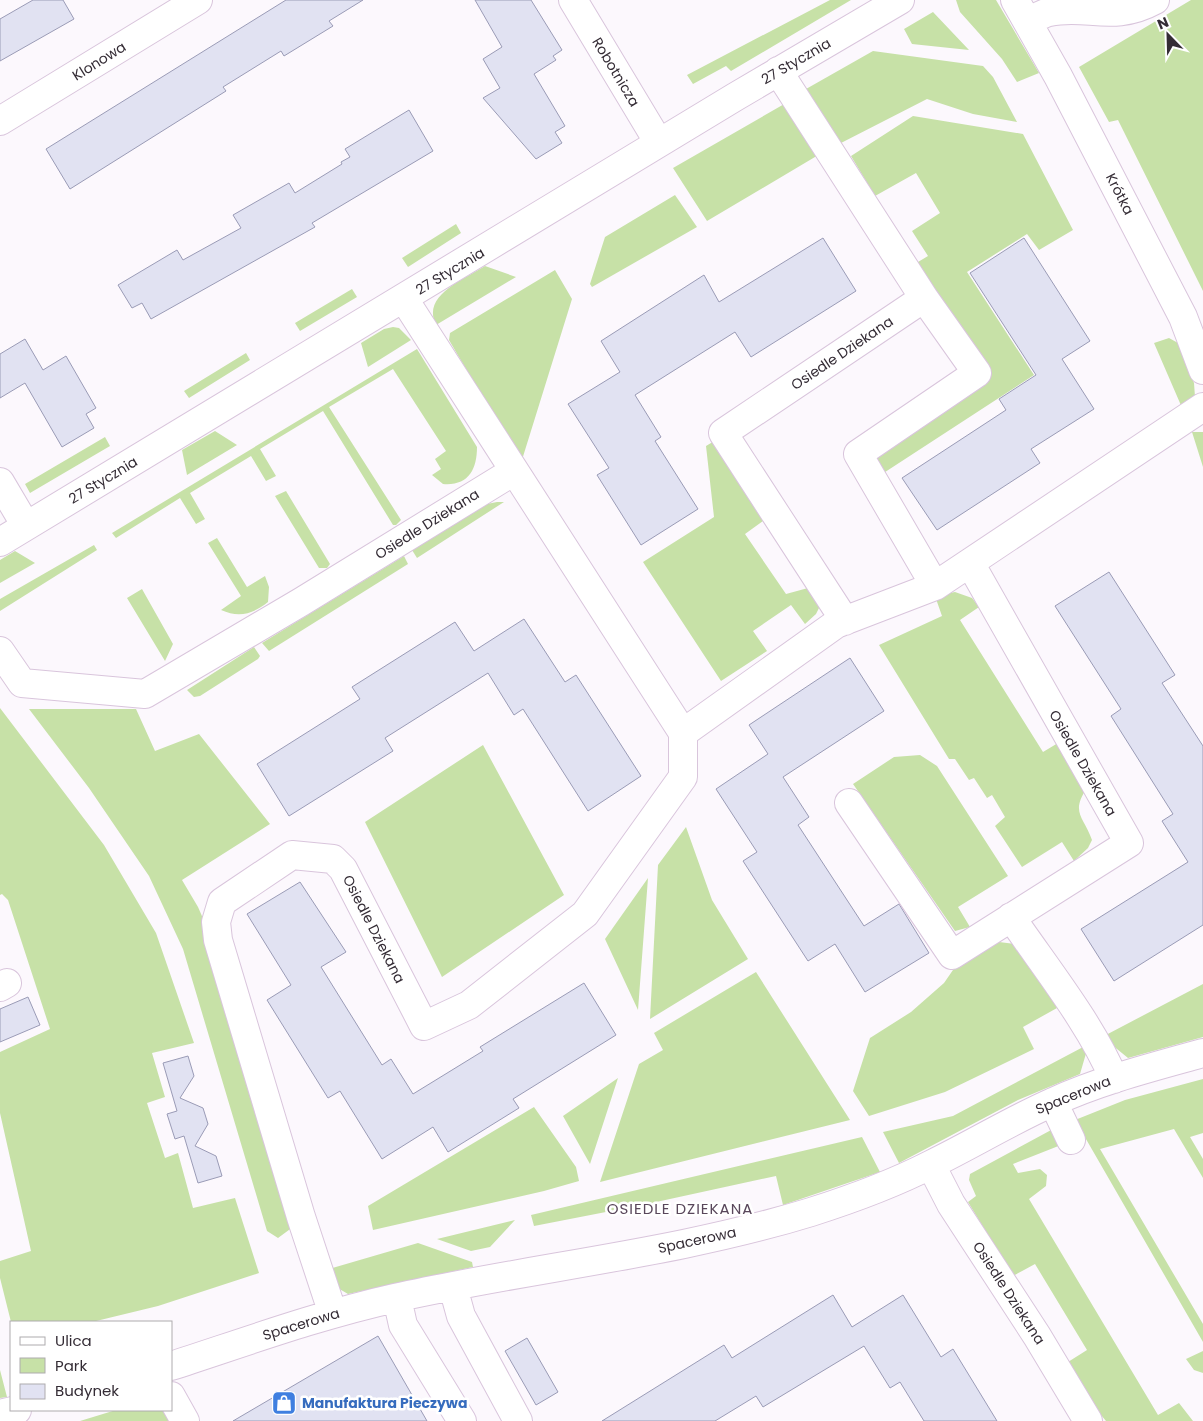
<svg xmlns="http://www.w3.org/2000/svg" width="1203" height="1421" font-family="Poppins,sans-serif">
<style>
.green{fill:#c7e1a7}
.building{fill:#e1e2f2;stroke:#9a9bb6}
.lines{fill:none;stroke-linecap:round;stroke-linejoin:round}
.minor-casing{stroke:#d9c5dc;stroke-width:30}
.minor{stroke:#fff;stroke-width:28}
.labels{text-anchor:middle;stroke-width:5;stroke-linejoin:round;paint-order:stroke}
.street-label{font-size:14px;fill:#342c35;stroke:#fff}
.shop-label{font-size:14px;font-weight:bold;fill:#366cbe;stroke:#fff;text-anchor:start}
.neighbourhood-label{font-size:15px;letter-spacing:1px;fill:#59475b;stroke:#fff}
</style>
<rect width="100%" height="100%" fill="#fcf8fd"/>
<path class="green" d="M830 0H851L731 71 726 66 693 84 687 75Z
M956 0H996L1039 73 1017 82 1002 59 960 12Z
M1191 0H1203V291L1118 120 1109 122 1079 67Z
M933 12 969 50 912 44 904 29Z
M873 51 983 66 993 77 1017 122 973 114 927 99 841 143 808 95 806 89Z
M786 103 820 154 707 221 673 168Z
M913 116 1023 134 1073 230 1039 250 1027 234 967 272 1034 375 879 476 874 454 986 376 913 265 928 256 912 231 940 213 916 173 875 196 851 156Z
M675 195 697 227 592 287 590 284 605 237Z
M456 224 461 233 408 267 402 258Z
M485 266 516 277 436 325C421 295 465 279 485 266Z
M555 270 572 299 521 463 449 340 450 333Z
M352 289 357 297 300 331 295 323Z
M393 327 399 328 411 340 368 367 361 343 384 329Z
M1169 338 1178 343 1194 383 1195 397 1183 410 1154 343Z
M417 349 477 447C477 470 468 486 443 484L432 475 441 469 435 459 446 451 393 369 329 407 401 520 396 525H393L323 411 260 449 276 476 266 481 251 456 190 493 205 519 196 524 180 498 116 538 112 533Z
M246 353 250 360 189 398 184 391Z
M215 431 237 445 187 475 182 450Z
M1192 432H1203V467Z
M105 437 110 446 30 493 25 484Z
M716 440 763 521 745 534 786 594 808 588 820 606 816 614 805 624 791 605 753 631 767 651 721 681 643 562 714 517 706 446Z
M286 491 330 564 327 568H319L275 496Z
M497 502H504L417 558 412 550 487 504Z
M217 538 247 587 265 576 269 587 268 602C253 614 239 618 221 610L241 596 208 543Z
M94 545 97 550 0 611V599Z
M15 551 35 563 0 583V560Z
M404 556 408 564 269 651 262 643Z
M142 589 173 644 165 661 127 598Z
M955 592 972 598 979 607 960 620 1043 752 1063 740 1087 788C1070 813 1084 817 1092 840L1088 848 1074 861 1062 842 1022 867 995 826 1005 817 992 795 987 798 974 778 969 780 955 759H949L879 645 942 616 935 596Z
M254 647 260 656 258 659 200 696 194 697 187 690Z
M0 708 104 845 156 933 194 1043 152 1053 165 1097 147 1103 165 1158 178 1153 193 1208 235 1198 259 1273 158 1306 92 1322H11L0 1278V1261L31 1251 0 1113V1052L50 1029 8 900 2 894 0 895Z
M29 709H136L155 751 199 734 270 824 182 880 198 907 205 923 297 1224 278 1238 267 1231 183 949 149 876 89 788Z
M483 745 564 895 442 977 365 822Z
M920 755 937 766 1008 876 958 907 970 927 955 931 853 784 894 757Z
M686 827 712 900 748 959 650 1019 658 865Z
M648 878 638 1010 605 939Z
M999 942 1015 944 1024 950 1057 1008 1023 1027 1034 1049 945 1092 869 1116 853 1091 870 1038 911 1012 944 983 953 970Z
M756 972 850 1120 600 1182 639 1064 663 1050 654 1033Z
M1203 984V1037L1128 1058 1106 1040 1104 1036Z
M1085 1046 1087 1050 1080 1074 1018 1100 899 1163 883 1132 953 1116Z
M618 1078 590 1164 563 1116Z
M1203 1079V1133L1190 1137 1203 1159V1178L1174 1129 1100 1149 1203 1324V1342L1075 1120 1125 1100Z
M534 1107 576 1167 579 1181 544 1191 373 1230 368 1206Z
M1053 1129 1061 1145 1013 1164 1018 1173 1040 1169 1047 1175 1046 1186 1029 1199 1158 1415 1179 1403 1193 1421H1106L1092 1404 1068 1362 1087 1350 1035 1264 1013 1276 968 1202 976 1196 969 1180 970 1174Z
M862 1137 880 1172 783 1205 776 1176 647 1204 534 1226 531 1215Z
M515 1220 490 1247 471 1251 437 1239Z
M418 1243 472 1262 473 1267 348 1294 336 1287 329 1269Z
M1203 1351V1373L1194 1370 1186 1359Z
M0 1370 7 1397 0 1398Z
M116 1410H167L173 1421H80Z"/>
<path class="building" d="M33 0H63L74 19 0 61V19Z
M286 0H363L329 21 333 26 284 56 281 51 223 87 226 91 70 189 46 149Z
M475 0H531L562 50 553 56 556 60 534 74 565 126 555 132 562 143 536 159 483 98 500 88 483 59 502 47Z
M409 110 433 151 312 223 315 227 151 319 142 303 132 308 118 285 177 250 183 260 241 228 233 215 289 183 295 193 342 164 341 162 350 157 345 149Z
M823 238 856 291 751 357 735 332 635 395 661 437 655 441 698 509 641 545 597 475 609 468 568 404 620 372 601 341 704 275 719 302Z
M1024 238 1090 341 1062 359 1094 409 1031 449 1040 463 937 530 902 478 1006 410 999 399 1036 375 970 273Z
M25 339 43 370 66 356 96 408 86 414 94 428 62 447 25 383 0 398V354Z
M1109 572 1175 675 1162 683 1203 746V925L1114 981 1081 929 1188 862 1162 821 1173 814 1111 716 1121 709 1055 606Z
M524 619 565 682 576 675 641 776 588 811 523 709 514 715 488 673 385 738 393 751 289 816 257 764 360 699 352 687 455 622 474 651Z
M850 658 884 711 783 777 809 817 798 825 864 926 899 904 929 953 865 992 835 944 808 961 743 861 757 852 716 789 768 754 749 725Z
M300 882 346 952 321 967 382 1065 391 1059 413 1094 483 1051 480 1047 584 983 616 1035 513 1099 519 1108 448 1152 433 1127 382 1159 340 1091 328 1098 267 1000 291 985 247 914Z
M28 997 40 1025 0 1042V1009Z
M188 1056 194 1076 180 1098 203 1108 208 1124 195 1146 216 1156 222 1176 198 1183 184 1136 175 1139 167 1114 177 1111 163 1063Z
M833 1295 852 1327 903 1295 941 1357 953 1349 997 1421H924L900 1382 890 1388 864 1346 763 1407 756 1396 715 1421H602L724 1345 732 1358Z
M378 1336 427 1421H233Z
M527 1338 558 1392 536 1405 505 1351Z"/>
<g class="lines">
<defs>
<path id="minor" d="M573 0 659 143
M1015 0 1058 76 1183 317 1203 370
M1028 22C1034 19 1041 14 1049 12 1088 4 1113 23 1155 0
M778 71 924 298 723 433 845 621
M0 121 198 0
M924 298 977 373 858 454 935 586
M0 482 26 526
M0 542 735 97 900 0
M0 651 22 683 145 694 301 602 514 471
M683 733 836 624 935 586 1203 407
M849 803 952 955 1129 843 970 563
M1011 917C1045 967 1091 1024 1114 1079
M0 987 7 983
M1053 1102 1071 1140
M931 1165 951 1204 1037 1336 1088 1421
M453 1287 461 1316 518 1421
M397 1298 403 1325 462 1421
M333 1314 301 1217 218 940 216 922 222 902 292 855 333 859 343 869 424 1026 469 1005 585 914 683 777V733L404 299
M171 1366C245 1342 319 1315 395 1298 533 1267 675 1254 811 1212 852 1199 893 1184 932 1164 973 1144 1012 1120 1053 1102 1101 1080 1153 1067 1203 1053
M171 1396 185 1421
M0 1414 17 1410"/>
</defs>
<use href="#minor" class="minor-casing"/>
<use href="#minor" class="minor"/>
</g>
<defs>
<symbol id="shop-square" viewBox="-11 -11 22 22"><rect x="-9" y="-9" width="18" height="18" rx="4" fill="#3f7fe0" stroke="#fff"/><path d="M-5-2.5h2.3a2.7 3.5 0 0 1 5.4 0H5L5.5 6h-11ZM-1.5-2.5h3a1.5 2.3 0 0 0-3 0Z" fill="#fff"/></symbol>
</defs>
<g fill-rule="evenodd">
<use href="#shop-square" x="270" y="1389" width="28" height="28"/>
</g>
<g class="labels">
<g class="street-label">
<text transform="translate(99 61) rotate(-32)" y="5">Klonowa</text>
<text transform="translate(796 61) rotate(-30)" y="5">27 Stycznia</text>
<text transform="translate(616 72) rotate(59)" y="5">Robotnicza</text>
<text transform="translate(1120 194) rotate(63)" y="5">Krótka</text>
<text transform="translate(450 271) rotate(-31)" y="5">27 Stycznia</text>
<text transform="translate(842 353) rotate(-34)" y="5">Osiedle Dziekana</text>
<text transform="translate(103 480) rotate(-31)" y="5">27 Stycznia</text>
<text transform="translate(427 524) rotate(-32)" y="5">Osiedle Dziekana</text>
<text transform="translate(1083 763) rotate(60)" y="5">Osiedle Dziekana</text>
<text transform="translate(374 929) rotate(63)" y="5">Osiedle Dziekana</text>
<text transform="translate(1073 1095) rotate(-22)" y="5">Spacerowa</text>
<text transform="translate(697 1240) rotate(-12)" y="5">Spacerowa</text>
<text transform="translate(1009 1293) rotate(57)" y="5">Osiedle Dziekana</text>
<text transform="translate(301 1324) rotate(-17)" y="5">Spacerowa</text>
</g>
<g class="shop-label">
<text x="302" y="1408">Manufaktura Pieczywa</text>
</g>
<g class="neighbourhood-label">
<text x="680" y="1214">OSIEDLE DZIEKANA</text>
</g>
</g>
<rect x="10" y="1321" width="162" height="90" fill="#ffffff" stroke="#aeabae"/>
<rect x="20" y="1337" width="25" height="8" fill="#ffffff" stroke="#aeabae"/>
<text x="55" y="1346" font-size="15" fill="#342c35">Ulica</text>
<rect x="20" y="1358" width="25" height="15" fill="#c7e1a7" stroke="#aeabae"/>
<text x="55" y="1371" font-size="15" fill="#342c35">Park</text>
<rect x="20" y="1384" width="25" height="15" fill="#e1e2f2" stroke="#aeabae"/>
<text x="55" y="1396" font-size="15" fill="#342c35">Budynek</text>
<g transform="translate(1168 35) rotate(337)" stroke="#ffffff" stroke-width="4" paint-order="stroke">
<path d="M0-4L9 19L0 12L-9 19Z" fill="#342c35"/>
<text y="-8" font-size="14" font-weight="bold" text-anchor="middle" fill="#342c35">N</text>
</g>
</svg>
